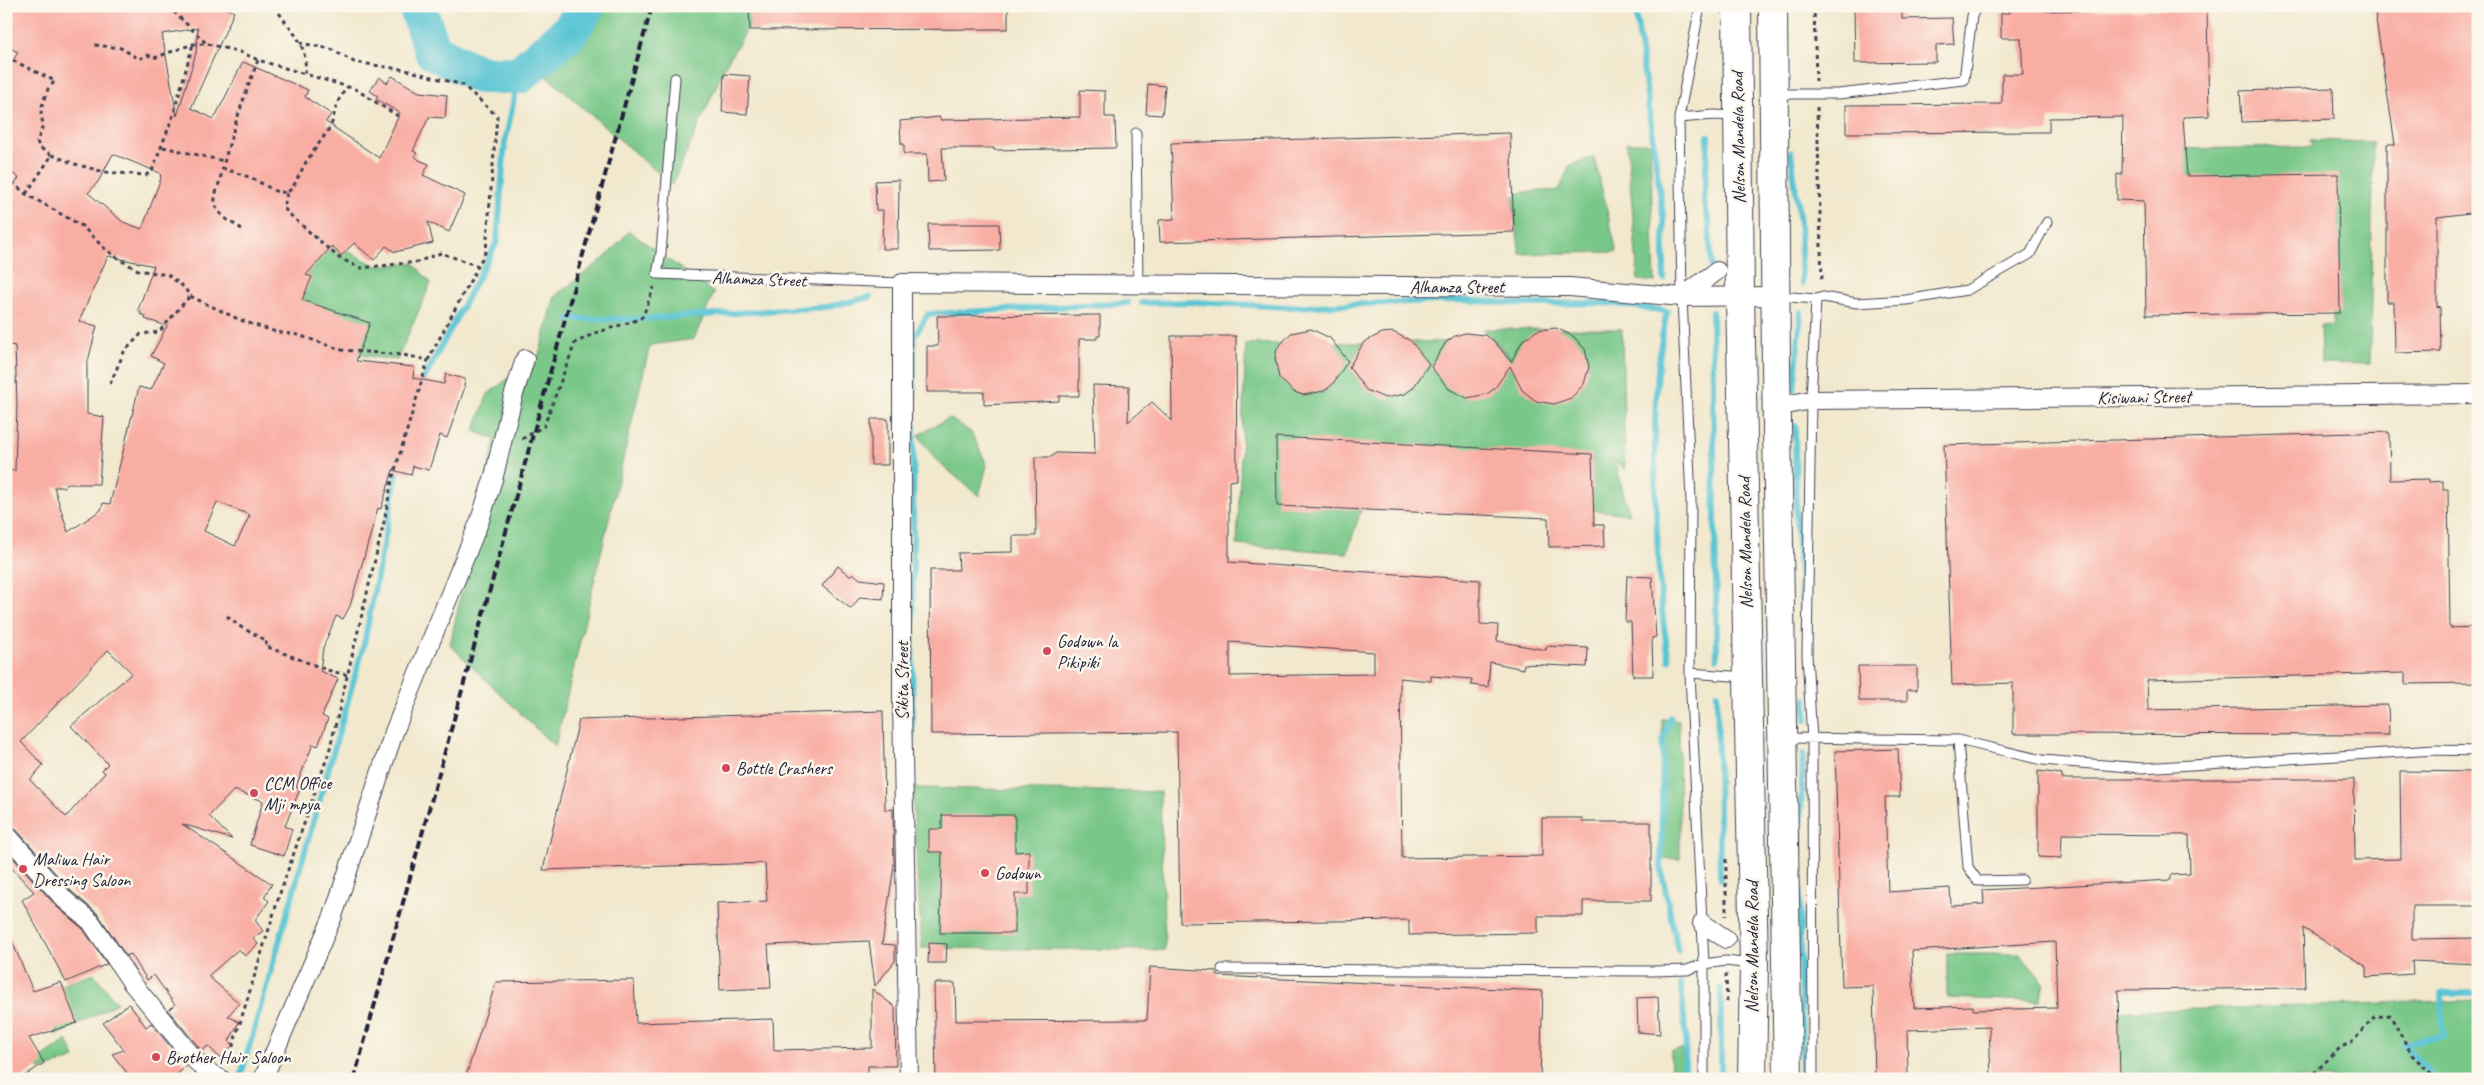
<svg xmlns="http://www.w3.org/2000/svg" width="2484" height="1085" font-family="Caveat,sans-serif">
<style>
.green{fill:#79c889;stroke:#4e7562}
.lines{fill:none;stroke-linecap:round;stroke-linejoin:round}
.stream{stroke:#5ac5d4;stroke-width:6}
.river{stroke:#5ac5d4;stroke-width:38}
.building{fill:#f9aea4;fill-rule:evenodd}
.service-casing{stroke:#414051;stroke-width:11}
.minor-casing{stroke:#414051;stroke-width:20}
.primary-casing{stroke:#414051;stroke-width:30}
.path{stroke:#414051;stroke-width:3;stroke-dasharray:4 4;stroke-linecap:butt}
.service{stroke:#fff;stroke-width:9}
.minor{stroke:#fff;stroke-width:18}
.primary{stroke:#fff;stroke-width:28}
.rail{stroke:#22223b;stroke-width:4;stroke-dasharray:8 4;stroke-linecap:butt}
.poi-dot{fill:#d1495b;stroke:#fbf7ec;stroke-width:2}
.labels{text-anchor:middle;stroke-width:5;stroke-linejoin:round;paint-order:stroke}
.street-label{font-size:18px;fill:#22223b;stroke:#fbf7ec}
.poi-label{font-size:18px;fill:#22223b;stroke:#fbf7ec;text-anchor:start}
</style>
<rect width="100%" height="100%" fill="#fbf7ec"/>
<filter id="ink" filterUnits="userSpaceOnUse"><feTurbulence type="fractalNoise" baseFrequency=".02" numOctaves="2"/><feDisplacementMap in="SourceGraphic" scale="10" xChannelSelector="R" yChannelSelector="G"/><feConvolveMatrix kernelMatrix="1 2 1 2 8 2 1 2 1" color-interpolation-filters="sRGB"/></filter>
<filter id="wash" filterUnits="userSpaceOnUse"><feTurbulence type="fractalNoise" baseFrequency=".0096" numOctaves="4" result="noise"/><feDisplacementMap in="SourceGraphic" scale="20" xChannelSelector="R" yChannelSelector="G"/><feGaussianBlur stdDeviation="1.12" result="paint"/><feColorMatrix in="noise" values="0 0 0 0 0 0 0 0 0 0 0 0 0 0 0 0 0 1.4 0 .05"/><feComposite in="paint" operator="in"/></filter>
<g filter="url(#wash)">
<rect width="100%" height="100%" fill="#f1e8cd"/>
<path class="green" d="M582 6H772L758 12 726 64 672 185 528 60Z
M2310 140 2373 142 2370 364 2321 363 2320 326 2333 325V189L2164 185 2166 149 2313 147Z
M1627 143H1650L1655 282 1638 280Z
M1594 157 1617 252 1520 254 1512 197 1523 192 1559 190 1570 165Z
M629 231 714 293 694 339 650 345 555 747 450 645 495 439 474 431 488 394 539 355 555 296 607 256Z
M311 233 377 266 413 263 431 283 397 360 344 353 285 307Z
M1483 329H1622L1625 470 1615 460 1629 514 1369 485 1347 553 1237 545 1246 344 1494 341 1538 384Z
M949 418 971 432 987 465 979 496 935 459 918 435Z
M1662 719 1679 721 1680 859 1663 858Z
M912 788 1160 792 1165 950 922 948Z
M1947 954H2020L2045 984 2039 1001 1947 998Z
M94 974 117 1003 58 1035 45 991Z
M2478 1000V1079H2122L2108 1012Z
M67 1040 75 1058 41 1070 34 1064Z
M1682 1049 1684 1079H1670L1671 1051Z"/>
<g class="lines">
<path class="stream" d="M1635 6 1664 223V279
M1708 136 1704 203 1709 223 1712 272
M1791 152 1800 224 1802 283
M1142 303 1194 302 1289 307 1460 300 1527 304 1608 303 1667 311C1653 376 1654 441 1656 508 1658 560 1660 609 1669 660
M1712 312 1717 658
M568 319H640L827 307 870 297
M420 386 497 242 505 142 519 75
M1794 390 1801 312
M1795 426 1796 509 1804 629
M1717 693 1720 879
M1671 717 1663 740 1661 869 1678 951
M1806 720V699
M912 739 914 337 928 314 1128 303
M1681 984 1686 1040 1684 1079
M1802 1076 1799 865 1803 754
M240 1079 364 644 399 463
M1721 1079V989
M2434 1079 2404 1044 2443 1036 2441 993H2478"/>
<path class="river" d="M417 6 433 51 480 75H519L570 31 586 6"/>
</g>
<g id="blocks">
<path class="building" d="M6 6H222L234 12 191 108 214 119 243 62 308 90 305 97 331 114 326 122 379 158 400 113 376 99 378 96 370 91 379 77 387 83 392 76 419 92 447 95 445 118 429 117 413 151 417 153 415 156 419 160 429 164 423 175 465 195 449 232 428 222 433 243 395 252 386 246 374 260 354 243 341 256 332 246 306 275 312 277 302 300 370 323 356 361 414 367 413 378 444 384 446 374 465 379 464 386 465 387 447 438 440 435 429 470 413 466 411 475 393 470 381 509 378 508 350 606 343 619 336 616 323 648 320 671 338 679 322 716 328 719 318 746 313 744 296 787 300 789 285 826 292 829 284 856 250 845 263 801 234 790 209 816 232 839 182 824 272 884 264 897 269 901 255 920 263 931 253 938 258 944 245 956 239 949 208 976 239 1003 228 1016 239 1022 229 1041 233 1045 220 1058 208 1046 202 1051 168 1010 175 1005 154 975 147 980 131 954 126 956 98 914 72 892 14 827 6 824V470L15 471 17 404 15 346 6 344V194L19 178 6 169V73L18 52 6 46ZM198 28 196 53 177 116 162 34ZM113 154 160 173 161 178 142 229 123 222 88 193 98 182ZM108 256 154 266 138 310 141 311 140 314 146 316 145 319 167 326 151 356 164 363 151 390 139 387 110 504 103 503 101 510 68 532 54 487H65L66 484H99L104 417 87 414V365L97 326 79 321ZM217 502 250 515 235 546 204 531ZM108 650 132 673 71 726 108 764 102 770 105 773 66 817 30 780 43 765 21 742Z
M749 6H1008V29L750 30Z
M1854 6H1902V19L1952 18 1954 44 1936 45V62L1855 63Z
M2010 6H2044V11L2207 9 2209 116 2183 117 2187 176 2338 174 2340 313 2146 315 2144 201 2117 200V174L2122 175 2123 117 2049 118V132L1846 133V105L2002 104V74H2023L2021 38H2001V13H2010Z
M2374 6H2478V212L2437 217V307L2440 306 2441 352 2395 353 2394 302H2387V144H2395Z
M724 74 750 76 747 114 722 112Z
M1148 84 1165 86 1162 115 1146 114Z
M2333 88 2334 119 2242 122 2240 91Z
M1080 90 1105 91V117H1115L1116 148 994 150V148H942L944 181 928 182 927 154H904V144H901L900 121 940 117V120L1080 117Z
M1510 133 1514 232 1160 242 1159 220 1174 219 1171 143Z
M899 180 898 249H882L883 210H876L875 181Z
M928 224H999L1000 250 929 251Z
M1100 315V336H1097V339H1079V396H1059V401L984 405V392H927V346H938L937 316Z
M1556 328 1573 336 1585 349 1589 367 1584 384 1571 398 1554 404 1536 401 1522 390 1510 366 1495 388 1487 394 1467 398 1449 389 1431 367 1446 342 1455 336 1465 333 1485 335 1494 341 1511 362 1523 340 1538 330Z
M1311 329 1330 338 1348 361 1332 385 1324 391 1303 395 1294 392 1279 378 1275 358 1277 348 1291 333Z
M1393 332 1411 341 1429 364 1413 388 1405 394 1385 398 1366 390 1349 367 1364 342 1382 333Z
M1171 336H1236L1237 480 1229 481V562L1480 580V624L1498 625 1497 641 1546 650 1547 646 1588 648 1587 667 1524 664 1523 669 1490 662 1488 687 1471 685 1472 679 1431 676V681L1400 678 1402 858 1542 856V818H1582V822H1651V901H1583V916H1538V933L1409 935V920L1180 923 1177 732 931 734 930 570H959L958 553 1013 552V536H1036L1035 457H1051L1056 453 1095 454 1093 385 1129 386 1128 422 1152 402 1172 421ZM1230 642 1374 652V674L1230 676Z
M871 419H888V465H871Z
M2389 432 2390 480 2429 479V482L2443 481V489H2448L2450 628 2478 627V683L2405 684V673L2147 680 2148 710 2388 705 2389 735 2013 734V683L1952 685 1944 445Z
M1276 437 1592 454 1594 525H1604L1605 546 1549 547 1548 518 1277 506Z
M838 566 850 576 853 573 860 579 884 582 883 599 860 597 851 609 822 586Z
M1627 576 1652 577 1656 637 1652 638 1653 676H1633L1631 622H1625Z
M1858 666H1917V690H1907V701H1859Z
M883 711 885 810 893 809 894 866 882 944 895 945V961L875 986 869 941 768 945 771 988 720 990 717 903 767 901 765 863 543 870 579 720Z
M1898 749 1900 797H1885L1888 892 1950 888 1951 906 1984 904 1983 890 2171 880V875L2190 874 2189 835 2062 834 2061 858 2038 857V771L2062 774V779H2354L2355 860 2401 859 2400 771 2478 772V906H2412V939L2478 938V964L2412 961 2413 974 2367 977V967L2303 928 2305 988 2118 990 2120 1079H1991L1989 1027 1907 1030 1908 1077 1875 1078 1873 986 1842 987 1835 751ZM2055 942 2057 1008 1973 1010V1006L1914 1008 1912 951Z
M942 815H1015V852L1029 851V894H1015V933H940L942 852H929V829H942Z
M6 850 57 907 83 929 107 964 66 982 22 900 34 892 6 862Z
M6 927 33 991 61 982 77 1023 29 1038 44 1063 20 1079H6Z
M929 943 947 944 946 963H928Z
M1150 967 1216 971 1218 976 1543 991 1540 1079H936L934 983H955L956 1021 1147 1020Z
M634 980 636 1023 773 1019 774 1050 872 1048V989L895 1007 896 1066H868V1079H465L496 982Z
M1658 997 1660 1034 1638 1032 1637 998Z
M129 1004 146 1027 151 1023 186 1066 172 1079H132L112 1054 124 1050 103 1023Z"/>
</g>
</g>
<g filter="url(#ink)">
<use href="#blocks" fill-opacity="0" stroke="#414051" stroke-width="1"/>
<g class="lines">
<defs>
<path id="service" d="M1700 6 1679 118 1682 297 1691 501 1690 673 1704 964V1079
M675 78 661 253 657 274 902 283
M1778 94H1838L1964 80 1972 16 1977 6
M1679 118 1714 115 1736 116
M1136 133 1138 285
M1778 296 1816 299 1823 297 1857 303 1906 300 1967 290 2030 254 2047 222
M1690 673 1745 677
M1784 738 1958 740 2042 760 2142 768 2435 750 2478 751
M1958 740 1968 867 1978 881 2022 880
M1222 969 1652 971 1687 970 1704 964 1726 961 1751 964
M1813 1079 1812 740 1807 655 1811 400 1816 299"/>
<path id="minor" d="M1682 297 1717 271
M1776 407 1811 400 2478 394
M6 834 65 900 91 922 132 983 196 1061 208 1072 221 1079
M1702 923 1726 939
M263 1079 333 916 394 732 480 520 494 476 513 397 525 359
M909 1079 902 702V283L1570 287 1682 297 1775 296"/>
<path id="primary" d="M1737 6 1740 295 1754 965 1752 1079
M1773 6 1776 367 1788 1079"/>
</defs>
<use href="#service" class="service-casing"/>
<use href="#minor" class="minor-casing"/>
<use href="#primary" class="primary-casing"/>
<path class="path" d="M168 6 207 44
M275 6C290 33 308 39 305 74L355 89 398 116
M1814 6 1816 81
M95 45 121 48 139 59 148 55 154 58 193 44H208L240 52 258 60 305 74
M6 57 55 81 48 89 43 102 41 113 43 125 37 142 40 148 52 155 26 194
M1817 107 1822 283
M163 147 224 161
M52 155 75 164 104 172 146 175 152 171 173 116 193 44
M222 168 252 178 275 191 287 193 293 187 306 162 331 126 337 103 347 87
M6 177 26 194 82 226 104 248 122 261 138 270 168 275 184 287 190 296 240 320 276 332 298 335 342 350 403 355 428 360 486 251 497 116 463 85 406 70 354 62 331 49 300 43
M287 193 284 208 288 213 339 258 361 268 417 262 441 253 478 266
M242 229C231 222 218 216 215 203 214 196 218 187 220 180 229 139 243 100 258 60
M110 384 124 352 141 334 159 332 190 296
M522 439 544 426 575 343 595 333 640 319 643 316 654 287
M227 616 239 626 267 641 265 646 327 670 347 675
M1726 859V916
M1726 974 1727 1006
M228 1062 280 893 329 752 384 522 392 480 428 360
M2308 1079 2341 1047 2351 1043 2375 1017 2390 1015 2412 1055 2437 1079"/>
<use href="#service" class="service"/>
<use href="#minor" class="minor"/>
<use href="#primary" class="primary"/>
<path class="rail" d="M354 1079 652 6"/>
</g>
</g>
<g class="poi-dot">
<circle cx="1047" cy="651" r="5"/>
<circle cx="726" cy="768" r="5"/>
<circle cx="254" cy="793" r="5"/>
<circle cx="23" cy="869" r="5"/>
<circle cx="985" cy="873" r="5"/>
<circle cx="156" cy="1057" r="5"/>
</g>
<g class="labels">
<g class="street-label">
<text transform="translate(1738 138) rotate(-91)" y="6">Nelson Mandela Road</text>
<text transform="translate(759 279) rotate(2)" y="6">Alhamza Street</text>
<text x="1457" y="293">Alhamza Street</text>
<text transform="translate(2144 397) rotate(-1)" y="6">Kisiwani Street</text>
<text transform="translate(1745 543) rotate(-91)" y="6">Nelson Mandela Road</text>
<text transform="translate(902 681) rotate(-90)" y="6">Sikita Street</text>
<text transform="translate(1752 947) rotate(-90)" y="6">Nelson Mandela Road</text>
</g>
<g class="poi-label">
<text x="1057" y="647">Godown la<tspan x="1057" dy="21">Pikipiki</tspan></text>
<text x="736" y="774">Bottle Crashers</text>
<text x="264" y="789">CCM Office<tspan x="264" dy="21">Mji mpya</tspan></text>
<text x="33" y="865">Maliwa Hair<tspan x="33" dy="21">Dressing Saloon</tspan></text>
<text x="995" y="879">Godown</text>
<text x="166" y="1063">Brother Hair Saloon</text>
</g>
</g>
<rect width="2484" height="1085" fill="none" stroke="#fbf7ec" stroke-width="25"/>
</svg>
